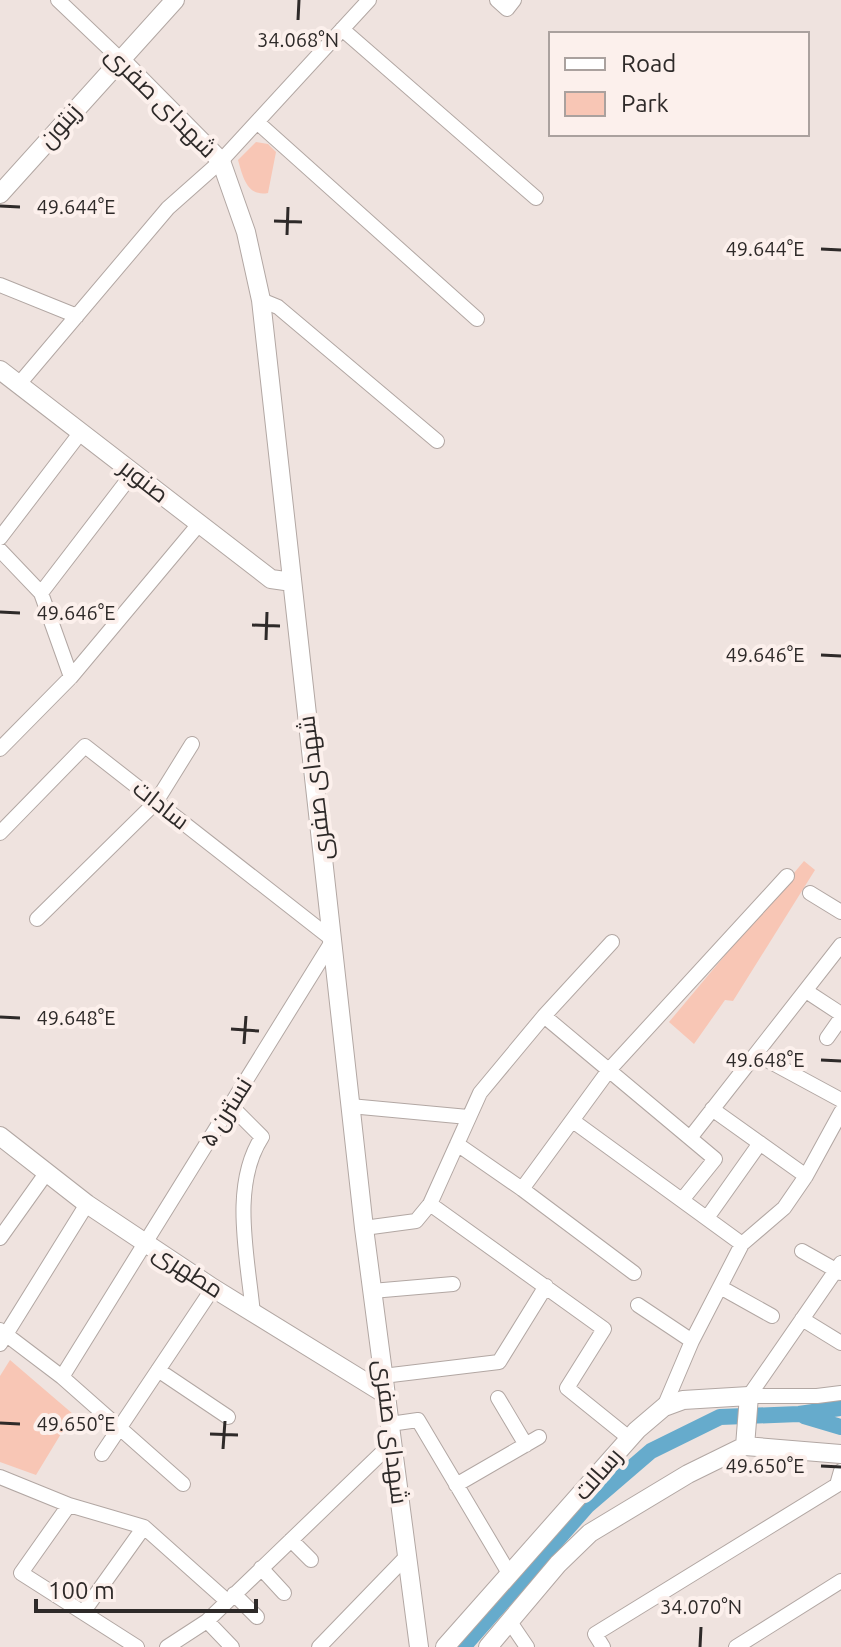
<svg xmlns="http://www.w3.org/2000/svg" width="841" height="1647" font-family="Ubuntu,Cairo,sans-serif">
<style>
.green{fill:#f8c6b5}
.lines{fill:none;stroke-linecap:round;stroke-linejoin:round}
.canal{stroke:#66abcc;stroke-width:16}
.street-casing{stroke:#b2a7a3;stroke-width:16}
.secondary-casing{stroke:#b2a7a3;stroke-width:20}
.street{stroke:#fff;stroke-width:14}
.secondary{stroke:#fff;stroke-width:18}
.ticks{fill:none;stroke:#2e2a29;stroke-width:3}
.labels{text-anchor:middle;stroke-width:8;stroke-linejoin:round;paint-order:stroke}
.street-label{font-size:24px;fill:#2e2a29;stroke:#fcf0ec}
.ticks-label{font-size:20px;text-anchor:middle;fill:#2e2a29;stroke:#fcf0ec;stroke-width:8;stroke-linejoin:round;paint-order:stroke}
</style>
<rect width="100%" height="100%" fill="#efe3df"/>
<path class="green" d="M256 142 268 144 276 152 268 193C247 197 243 177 238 160Z
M804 861 815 870 733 1001 725 1000 694 1044 669 1022Z
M10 1360 73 1414 36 1475 0 1462V1376Z"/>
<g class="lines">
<path class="canal" d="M804 1416 841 1427
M463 1647 587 1506 651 1451 720 1417 799 1414 841 1408"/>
<defs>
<path id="street" d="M58 0 120 59
M497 0 507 9 514 0
M342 29 536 198
M257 122 477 319
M0 285 77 316
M261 300 278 307 437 441
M19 384 168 208 221 161 369 0
M0 538 81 432
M0 550 41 593 71 677
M41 593 133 473
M0 749 71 677 199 524
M0 833 85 746 333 940 62 1377
M810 893 841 912
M37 919 156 802 192 744
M806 991 841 1014
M544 1016 715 1159 682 1200
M827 1038 841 1018
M756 1054 841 1100
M230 1105 262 1137C230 1186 248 1258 253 1314
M350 1106 468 1117
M712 1109 806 1176
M573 1121 742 1244
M690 1138 841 945
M457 1144 522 1189 634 1273
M522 1189 609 1070 787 876
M430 1204 604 1329 567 1388 629 1438
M707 1218 760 1143
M364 1228 416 1221 430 1204 480 1093 544 1016 612 942
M0 1238 47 1172
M802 1251 841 1273
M720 1287 772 1316
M372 1291 453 1284
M638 1305 692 1341
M802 1319 841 1343
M0 1330 62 1377 183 1484
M0 1344 87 1204
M158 1370 228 1417
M383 1376 499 1362 546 1286
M749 1396 841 1263
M749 1396H817L841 1393
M498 1398 526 1445
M664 1407 692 1341 742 1244 784 1208 806 1176 841 1112
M390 1424 418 1420 510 1575
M102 1454 213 1288
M0 1477 69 1505 144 1527 227 1601
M456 1485 539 1437
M69 1505 21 1573 137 1647
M291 1540 311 1560
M261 1568 284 1593
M234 1594 257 1617
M84 1611 144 1527
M207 1621 232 1647
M510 1622 527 1647
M167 1647 207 1621 392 1443
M319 1647 407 1556
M603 1647 595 1634 837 1485 841 1471
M736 1647 841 1581"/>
<path id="secondary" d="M120 59 221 161 246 232 261 300 364 1228 419 1647
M0 194 175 0
M0 370 271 579 292 582
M0 1136 87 1204 213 1288 385 1394
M445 1647 637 1430 664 1407 683 1400 749 1396 745 1446
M488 1647 558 1564 590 1533 688 1474 745 1446 841 1454"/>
</defs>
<use href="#street" class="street-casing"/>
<use href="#secondary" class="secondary-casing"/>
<use href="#street" class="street"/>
<use href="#secondary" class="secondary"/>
</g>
<path class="ticks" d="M298 20 299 0M0 206 20 207M274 221 302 222M287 235 288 207M821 249 841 250M0 612 20 613M252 625 280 626M266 640 267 612M821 655 841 656M0 1017 20 1018M231 1029 259 1031M244 1044 246 1016M821 1060 841 1061M0 1423 20 1424M210 1434 238 1435M223 1449 225 1421M821 1466 841 1467M700 1647 701 1627"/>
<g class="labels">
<g class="street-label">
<text transform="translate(161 102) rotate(45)" y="8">شهدای صفری</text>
<text transform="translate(60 126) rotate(-48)" y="8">زیتون</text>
<text transform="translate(144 481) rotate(38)" y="8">صنوبر</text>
<text transform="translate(315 788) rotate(-97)" y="8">شهدای صفری</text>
<text transform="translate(161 805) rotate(38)" y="8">سادات</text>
<text transform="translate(226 1112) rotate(-58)" y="8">نسترن ۵</text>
<text transform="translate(188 1271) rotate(33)" y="8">مطهری</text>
<text transform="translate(391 1432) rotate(83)" y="8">شهدای صفری</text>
<text transform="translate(598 1474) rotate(-49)" y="8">رسالت</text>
</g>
</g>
<g class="ticks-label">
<text x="298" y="47">34.068°N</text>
<text x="76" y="214">49.644°E</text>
<text x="765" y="256">49.644°E</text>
<text x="76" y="620">49.646°E</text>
<text x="765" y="662">49.646°E</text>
<text x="76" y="1025">49.648°E</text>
<text x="765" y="1067">49.648°E</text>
<text x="76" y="1431">49.650°E</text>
<text x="765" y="1473">49.650°E</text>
<text x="701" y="1614">34.070°N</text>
</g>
<rect x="549" y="32" width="260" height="104" fill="#fcf0ec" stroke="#aaa19e" stroke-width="2"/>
<rect x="565" y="58" width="40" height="12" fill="#ffffff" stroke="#aaa19e" stroke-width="2"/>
<text x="621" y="72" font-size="24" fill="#2e2a29">Road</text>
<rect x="565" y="92" width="40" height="24" fill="#f8c6b5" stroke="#aaa19e" stroke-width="2"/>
<text x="621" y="112" font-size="24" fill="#2e2a29">Park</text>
<path d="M36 1599v12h220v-12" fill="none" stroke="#2e2a29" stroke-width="4"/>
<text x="48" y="1599" font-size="24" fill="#2e2a29" stroke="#fcf0ec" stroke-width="6" paint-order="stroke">100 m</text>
</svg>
